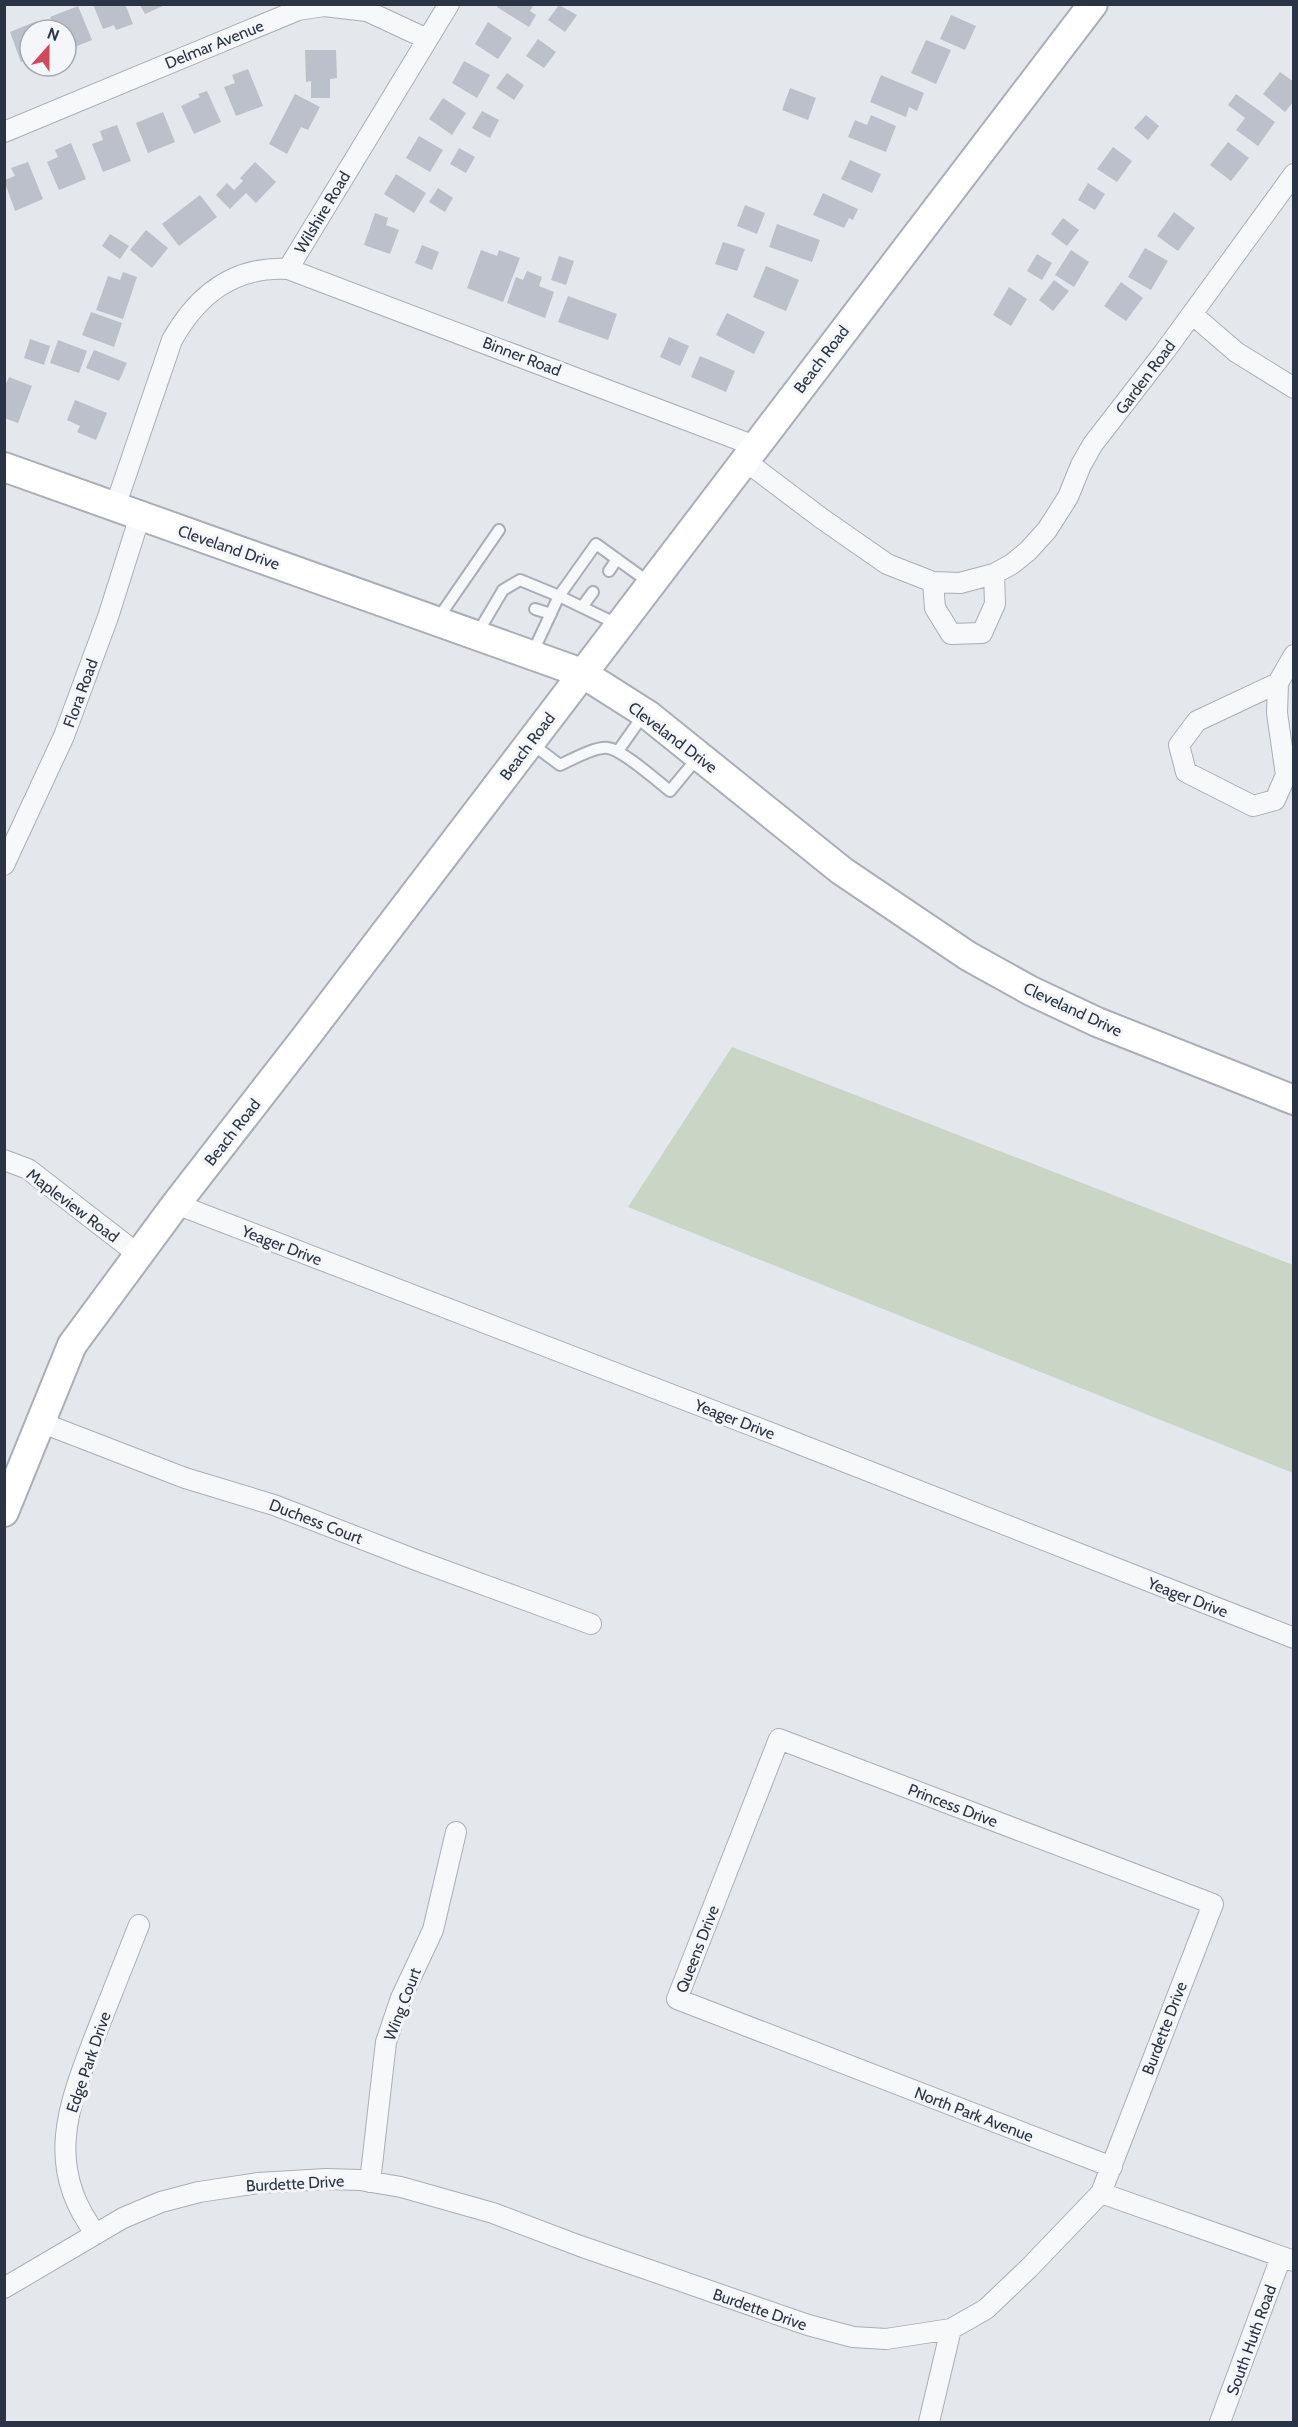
<svg xmlns="http://www.w3.org/2000/svg" width="1298" height="2427" font-family="Cabin,sans-serif">
<style>
.green{fill:#c9d6c5}
.building{fill:#bbc0ca}
.lines{fill:none;stroke-linecap:round;stroke-linejoin:round}
.lane-casing{stroke:#a9aeb7;stroke-width:14}
.street-casing{stroke:#a9aeb7;stroke-width:22}
.secondary-casing{stroke:#a9aeb7;stroke-width:32}
.lane{stroke:#f7f8fa;stroke-width:10}
.street{stroke:#f7f8fa;stroke-width:20}
.secondary{stroke:#fff;stroke-width:28}
.labels{text-anchor:middle;stroke-width:6;stroke-linejoin:round;paint-order:stroke}
.street-label{font-size:16px;fill:#2b3445;stroke:#f4f6f9}
</style>
<rect width="100%" height="100%" fill="#e4e7ec"/>
<path class="green" d="M732 1047 1293 1265V1473L628 1207Z"/>
<path class="building" d="M93 4H125L133 24 116 30 114 25 103 29Z
M498 4H534L530 11 536 15 529 27 497 7Z
M140 5H165L145 14Z
M559 5 577 15 565 32 548 20Z
M78 6 92 40 75 47 73 41 66 43V30H56L50 17Z
M951 15 976 26 965 50 940 39Z
M37 21 40 30H30V58L21 62 10 32Z
M488 22 512 38 498 59 475 44Z
M538 39 556 52 544 68 526 56Z
M926 40 951 50 936 84 911 73Z
M305 50H336L337 78 330 79V98H311V81L306 82Z
M464 61 490 75 477 98 452 83Z
M248 69 263 106 236 116 224 87 235 83 232 75Z
M1280 72 1294 82V101L1285 112 1263 94Z
M507 73 524 85 514 100 496 88Z
M881 75 924 93 917 111 909 107 906 117 870 102Z
M790 88 816 98 808 120 782 110Z
M207 91 221 122 194 134 181 106 200 97 198 94Z
M295 94 320 107 308 130 301 127 287 154 269 144Z
M1236 94 1275 122 1258 146 1236 130 1245 118 1228 105Z
M443 98 466 113 452 135 429 119Z
M482 111 499 120 490 138 472 128Z
M163 112 175 142 148 153 136 123Z
M871 115 896 126 886 152 848 137 855 120 867 125Z
M1146 115 1159 126 1148 140 1134 128Z
M117 125 131 161 103 172 92 144 103 140 100 131Z
M419 136 443 150 430 172 406 158Z
M1228 142 1249 158 1231 181 1210 165Z
M71 143 86 179 59 190 47 162 58 157 55 150Z
M1113 147 1132 161 1117 182 1097 169Z
M459 148 475 157 466 173 450 164Z
M850 160 881 174 872 193 841 179Z
M28 162 43 199 15 211 4 180 15 176 11 168Z
M255 162 276 182 256 203 246 193 230 209 216 195 227 183 234 190 243 181 240 178Z
M396 174 426 193 414 213 384 194Z
M1088 183 1105 194 1095 210 1078 200Z
M438 188 453 198 445 212 429 202Z
M823 193 858 209 853 220 849 218 844 228 813 215Z
M200 195 217 217 179 246 162 224Z
M745 205 765 213 757 234 737 226Z
M1174 212 1195 228 1178 251 1157 236Z
M375 213 388 218 386 225 399 230 390 254 364 245Z
M1063 218 1079 230 1067 246 1051 234Z
M777 224 820 240 812 262 769 247Z
M146 230 168 248 152 268 130 250Z
M110 234 129 246 120 259 102 246Z
M723 242 745 249 737 271 715 264Z
M422 245 439 252 432 270 415 263Z
M1145 248 1168 261 1151 290 1128 277Z
M481 250 497 256 499 250 520 258 503 302 467 288Z
M1071 250 1089 262 1074 287 1055 275Z
M1037 254 1052 263 1042 280 1027 271Z
M559 256 574 261 566 285 551 280Z
M766 266 799 280 786 311 753 297Z
M527 271 542 277 539 286 554 292 545 318 507 303 516 277 523 280Z
M123 272 137 277 123 319 96 310 108 276 120 280Z
M1054 280 1069 291 1053 311 1039 300Z
M1121 282 1143 298 1126 321 1104 306Z
M1009 287 1027 299 1011 326 993 315Z
M568 296 617 314 608 340 558 322Z
M91 312 122 323 114 347 82 335Z
M727 313 765 332 754 354 716 335Z
M669 337 689 346 680 366 660 357Z
M30 339 50 346 44 365 24 358Z
M58 340 87 351 79 373 50 363Z
M94 350 127 363 119 381 86 368Z
M700 356 735 371 726 392 691 377Z
M9 377 32 386 18 423 4 418V388Z
M75 400 107 413 96 440 77 432 80 426 67 420Z"/>
<g class="lines">
<defs>
<path id="lane" d="M609 571 617 559
M582 607 593 592
M535 609 551 614
M437 620 499 530
M619 625 559 596 596 544 650 583
M477 634 503 590 520 580 559 596 532 654
M532 744 560 765C571 760 596 746 608 748 623 750 657 781 670 791L698 757
M618 751 644 714"/>
<path id="street" d="M4 132 298 10 324 6 367 11 427 39
M288 269 755 446
M1192 314 1236 352 1294 388
M744 460 821 518 887 564 933 582 960 583 994 574 1012 564 1028 551 1047 530 1068 497 1081 465 1093 444 1165 351 1294 174
M115 507 172 340C198 294 234 266 288 269L449 4
M933 582 935 608 951 634 982 633 995 604 994 574
M1278 683 1197 721 1179 745 1186 772 1253 806 1275 800 1286 775 1277 713 1278 683 1294 655
M4 865 64 736 108 617 140 516
M4 1160 28 1169 139 1255
M176 1204 779 1436 1294 1638
M40 1422 185 1478 274 1505 416 1560 591 1624
M370 2182 386 2042 401 1998 433 1930 456 1832
M1101 2193 1294 2261
M96 2234C43 2166 69 2103 97 2031 111 1996 125 1960 139 1925
M4 2288 123 2218 161 2202 199 2192 258 2183 326 2179 360 2180 401 2187 493 2213 580 2246 808 2325 853 2337 886 2339 951 2329 986 2309 1029 2268 1101 2193 1213 1904 779 1739 677 1999 1112 2167
M929 2422 951 2329
M1220 2422 1281 2257"/>
<path id="secondary" d="M4 467 582 673 648 715 842 871 968 956 1031 991 1097 1022 1294 1100
M4 1512 72 1345 176 1204 305 1038 1093 4"/>
</defs>
<use href="#lane" class="lane-casing"/>
<use href="#street" class="street-casing"/>
<use href="#secondary" class="secondary-casing"/>
<use href="#lane" class="lane"/>
<use href="#street" class="street"/>
<use href="#secondary" class="secondary"/>
</g>
<g class="labels">
<g class="street-label">
<text transform="translate(214 44) rotate(-22)" y="6">Delmar Avenue</text>
<text transform="translate(322 212) rotate(-59)" y="6">Wilshire Road</text>
<text transform="translate(522 356) rotate(21)" y="6">Binner Road</text>
<text transform="translate(821 359) rotate(-53)" y="6">Beach Road</text>
<text transform="translate(1145 377) rotate(-53)" y="6">Garden Road</text>
<text transform="translate(229 547) rotate(19)" y="6">Cleveland Drive</text>
<text transform="translate(80 693) rotate(-70)" y="6">Flora Road</text>
<text transform="translate(673 737) rotate(37)" y="6">Cleveland Drive</text>
<text transform="translate(527 746) rotate(-53)" y="6">Beach Road</text>
<text transform="translate(1073 1009) rotate(25)" y="6">Cleveland Drive</text>
<text transform="translate(232 1132) rotate(-52)" y="6">Beach Road</text>
<text transform="translate(73 1205) rotate(37)" y="6">Mapleview Road</text>
<text transform="translate(282 1245) rotate(21)" y="6">Yeager Drive</text>
<text transform="translate(735 1419) rotate(21)" y="6">Yeager Drive</text>
<text transform="translate(316 1521) rotate(21)" y="6">Duchess Court</text>
<text transform="translate(1188 1597) rotate(21)" y="6">Yeager Drive</text>
<text transform="translate(953 1805) rotate(21)" y="6">Princess Drive</text>
<text transform="translate(697 1949) rotate(-69)" y="6">Queens Drive</text>
<text transform="translate(402 2004) rotate(-69)" y="6">Wing Court</text>
<text transform="translate(1164 2028) rotate(-69)" y="6">Burdette Drive</text>
<text transform="translate(88 2062) rotate(-71)" y="6">Edge Park Drive</text>
<text transform="translate(974 2114) rotate(21)" y="6">North Park Avenue</text>
<text transform="translate(295 2183) rotate(-3)" y="6">Burdette Drive</text>
<text transform="translate(760 2309) rotate(19)" y="6">Burdette Drive</text>
<text transform="translate(1251 2340) rotate(-70)" y="6">South Huth Road</text>
</g>
</g>
<rect width="1298" height="2427" fill="none" stroke="#2b3445" stroke-width="12"/>
<g transform="translate(48 48) rotate(21)"><circle r="28" fill="#f4f6f9" stroke="#a4a8b1" stroke-width="1.5"/>
<path d="M0-4.5L10 22L0 15L-10 22Z" fill="#d1495b"/>
<text y="-9" font-size="16" font-weight="bold" text-anchor="middle" fill="#2b3445">N</text>
</g>
</svg>
